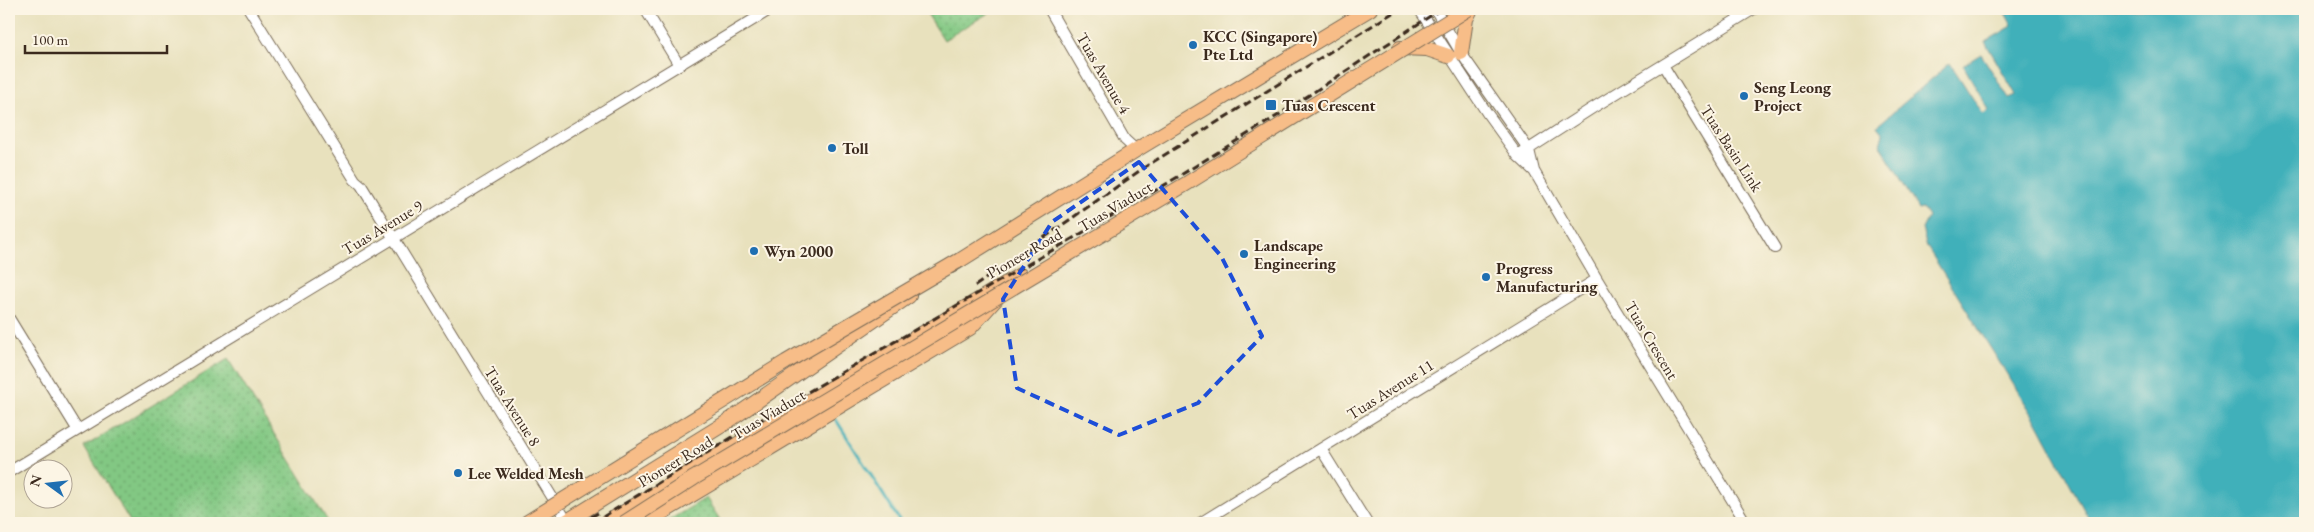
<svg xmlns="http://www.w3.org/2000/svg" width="2314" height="532" font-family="'EB Garamond',serif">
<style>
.grass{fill:url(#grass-dots);stroke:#5e7950}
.water{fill:#3fb0ba;stroke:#3d6d6c}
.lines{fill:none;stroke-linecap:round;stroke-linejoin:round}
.stream{stroke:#3fb0ba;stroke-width:3}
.minor-casing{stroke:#786a56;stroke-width:12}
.major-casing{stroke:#786a56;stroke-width:16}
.minor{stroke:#fff;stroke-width:10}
.major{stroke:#f7bd88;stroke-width:14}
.rail{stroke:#3b2a1e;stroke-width:3;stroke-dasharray:8 4;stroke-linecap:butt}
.major-bridge-casing{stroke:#786a56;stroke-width:16;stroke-linecap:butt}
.major-bridge{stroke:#f7bd88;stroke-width:14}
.marked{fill:none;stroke:#1d4ed8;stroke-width:4;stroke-dasharray:10 6;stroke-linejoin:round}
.poi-dot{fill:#1f6fb2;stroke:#fcf5e5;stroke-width:2}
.labels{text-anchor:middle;stroke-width:4;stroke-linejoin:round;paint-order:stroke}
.poi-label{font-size:16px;font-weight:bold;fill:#3b2a1e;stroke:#fcf5e5;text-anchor:start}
.street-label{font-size:16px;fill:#3b2a1e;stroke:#fcf5e5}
</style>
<defs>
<pattern id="grass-dots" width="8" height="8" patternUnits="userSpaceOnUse" patternTransform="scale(1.25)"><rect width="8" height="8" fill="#82c883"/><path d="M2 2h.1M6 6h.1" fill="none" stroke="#6ca36b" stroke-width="1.8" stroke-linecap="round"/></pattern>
</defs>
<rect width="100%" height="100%" fill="#fcf5e5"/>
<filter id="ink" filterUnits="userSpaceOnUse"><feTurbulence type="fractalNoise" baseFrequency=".02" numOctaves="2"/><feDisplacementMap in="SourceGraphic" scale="10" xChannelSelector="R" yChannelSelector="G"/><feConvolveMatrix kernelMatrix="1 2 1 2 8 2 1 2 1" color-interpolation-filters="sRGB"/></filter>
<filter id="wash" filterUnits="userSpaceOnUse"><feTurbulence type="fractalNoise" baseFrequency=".0096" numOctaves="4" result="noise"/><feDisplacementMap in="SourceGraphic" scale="20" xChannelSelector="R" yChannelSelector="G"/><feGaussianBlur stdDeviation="1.12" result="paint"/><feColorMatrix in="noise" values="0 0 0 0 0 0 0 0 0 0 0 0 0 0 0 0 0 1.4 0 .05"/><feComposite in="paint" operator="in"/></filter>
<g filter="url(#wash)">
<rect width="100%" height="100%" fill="#e8e1bd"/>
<path class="grass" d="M924 9H995L944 40Z
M228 359 329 523H131L84 447Z
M706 498 722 523H664Z"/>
<path class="water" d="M2003 9H2018L2020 12 2024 9H2305V523H2091L2037 422 1927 247 1922 229 1928 217 1922 208 1918 209 1880 145 1883 134 1877 126 1950 63 1983 114 1989 110 1963 65 1981 54 2009 98 2016 95 1985 42 2012 26Z"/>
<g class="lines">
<path class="stream" d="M835 418 901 523"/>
</g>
</g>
<g filter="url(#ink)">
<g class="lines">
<defs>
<path id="minor" d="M249 9 355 180 361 185 568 523
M645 9 679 65
M1049 9 1125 140 1136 150
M1419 9 1487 113 1518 156 1534 171 1597 279 1746 523
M1435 9 1461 53 1529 150 1534 171
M1663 65 1775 248
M1518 156 1591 109 1754 9
M9 318 77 429
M1321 449 1367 523
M9 472 771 9
M1200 523 1597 279"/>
<path id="major" d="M1400 48 1427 49 1448 56
M1461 53 1466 19 1471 9
M951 266 1136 150 1370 9
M564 523 724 424 909 296
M606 523 1020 275
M645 523 970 328 996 299"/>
</defs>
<use href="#minor" class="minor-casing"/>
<use href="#major" class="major-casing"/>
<use href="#minor" class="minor"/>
<use href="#major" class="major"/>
<path class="rail" d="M975 286 1145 167 1399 9
M581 523 598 513
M593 523 775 411 1158 189 1277 116 1441 9"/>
<defs>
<path id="major-bridge" d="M526 523 786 362 960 260
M624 523 694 478 1186 184 1468 9"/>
</defs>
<use href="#major-bridge" class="major-bridge-casing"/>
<use href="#major-bridge" class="major-bridge"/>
</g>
</g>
<path class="marked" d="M1139 162 1221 256 1262 336 1198 403 1119 435 1017 388 1003 299 1052 222Z"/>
<g class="poi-dot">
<circle cx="1193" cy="45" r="5"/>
<circle cx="1744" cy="96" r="5"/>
<rect x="1265" y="99" width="12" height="12" rx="2.5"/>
<circle cx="832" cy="148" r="5"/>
<circle cx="754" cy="251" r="5"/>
<circle cx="1244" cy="254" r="5"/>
<circle cx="1486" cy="277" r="5"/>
<circle cx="458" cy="473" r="5"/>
</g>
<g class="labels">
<g class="poi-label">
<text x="1203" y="42">KCC (Singapore)<tspan x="1203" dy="18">Pte Ltd</tspan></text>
<text x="1754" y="93">Seng Leong<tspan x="1754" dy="18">Project</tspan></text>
<text x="1282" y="111">Tuas Crescent</text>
<text x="842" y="154">Toll</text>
<text x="1254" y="251">Landscape<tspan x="1254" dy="18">Engineering</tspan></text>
<text x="764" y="257">Wyn 2000</text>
<text x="1496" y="274">Progress<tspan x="1496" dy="18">Manufacturing</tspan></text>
<text x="468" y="479">Lee Welded Mesh</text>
</g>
<g class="street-label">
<text transform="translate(1104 73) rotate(60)" y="6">Tuas Avenue 4</text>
<text transform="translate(1732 148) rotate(57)" y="6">Tuas Basin Link</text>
<text transform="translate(1115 206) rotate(-31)" y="6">Tuas Viaduct</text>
<text transform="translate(382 227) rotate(-31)" y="6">Tuas Avenue 9</text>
<text transform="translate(1024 253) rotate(-30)" y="6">Pioneer Road</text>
<text transform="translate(1652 340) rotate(59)" y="6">Tuas Crescent</text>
<text transform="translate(1390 389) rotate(-32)" y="6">Tuas Avenue 11</text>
<text transform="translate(513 406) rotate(58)" y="6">Tuas Avenue 8</text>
<text transform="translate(768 414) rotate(-31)" y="6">Tuas Viaduct</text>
<text transform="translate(675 461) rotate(-31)" y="6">Pioneer Road</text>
</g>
</g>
<rect width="2314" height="532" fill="none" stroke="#fcf5e5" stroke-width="30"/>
<g transform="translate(48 484) rotate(285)"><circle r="24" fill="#fcf5e5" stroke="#afa495"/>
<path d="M0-4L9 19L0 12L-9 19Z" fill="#1f6fb2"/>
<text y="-8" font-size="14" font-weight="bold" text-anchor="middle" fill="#3b2a1e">N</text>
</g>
<path d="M25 45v8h142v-8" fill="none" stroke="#3b2a1e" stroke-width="2.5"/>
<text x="32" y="45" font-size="15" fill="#3b2a1e" stroke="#fcf5e5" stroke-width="4" paint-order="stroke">100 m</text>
</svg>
